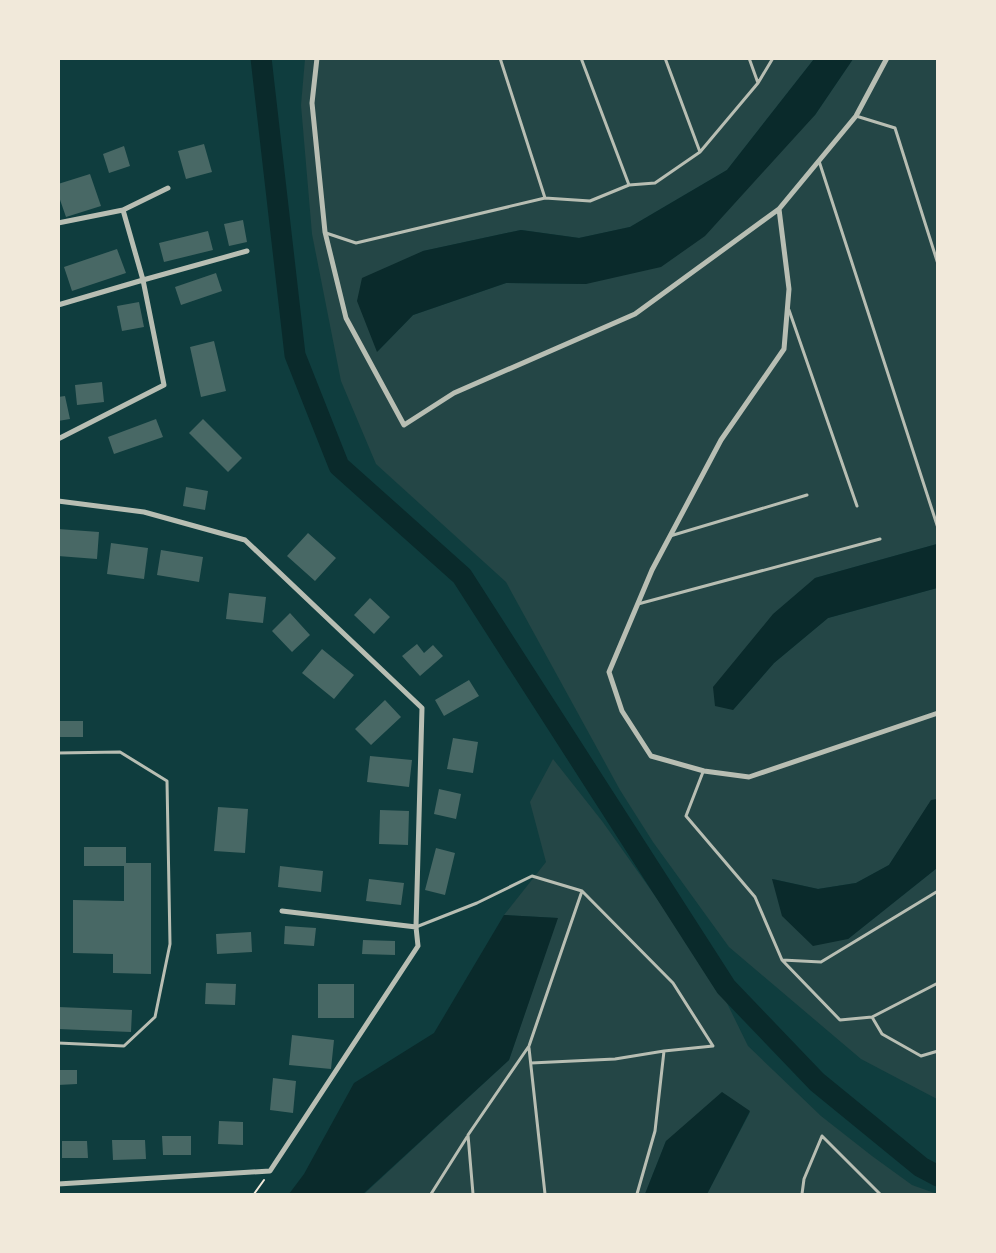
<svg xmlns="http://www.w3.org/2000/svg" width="996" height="1253" font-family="Raleway,sans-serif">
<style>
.green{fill:#244646}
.water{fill:#0a2a2b}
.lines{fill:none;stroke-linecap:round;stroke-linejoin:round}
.river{stroke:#0a2a2b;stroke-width:21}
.building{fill:#486865}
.path{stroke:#f1e9da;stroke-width:2}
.service{stroke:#b8beb3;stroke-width:3}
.minor{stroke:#b8beb3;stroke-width:5}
</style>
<rect width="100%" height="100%" fill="#0f3d3e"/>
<path class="green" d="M305 59H814L727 170 630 227 579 238 521 230 423 251 378 351 413 315 506 283 586 284 815 115 853 59H937V544L815 578 733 710 774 663 828 618 937 588V799L931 801 889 865 856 883 818 889 773 879 848 939 937 868V1099L861 1059 729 947 653 842 620 790 506 582 376 464 341 381 312 234 301 105Z
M553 759 602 821 697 955 724 997 748 1046 821 1116 872 1156 912 1185 937 1194H707L750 1112 666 1141 645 1194H364L509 1060 557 918 504 915 546 862 530 802Z"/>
<path class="water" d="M814 59H853L815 115 705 236 661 267 586 284 506 283 413 315 377 352 357 301 362 278 423 251 521 230 579 238 630 227 727 170Z
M937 544V588L828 618 774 663 733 710 715 706 713 687 773 614 815 578Z
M937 799V868L848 939 813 946 782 916 772 879 818 889 856 883 889 865 931 800Z
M504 915 558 918 509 1060 363 1194H289L304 1174 354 1083 434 1033Z
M722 1092 750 1111 707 1194H645L666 1141Z"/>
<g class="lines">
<path class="river" d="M261 58 295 355 339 466 462 576 726 987 817 1082 921 1167 938 1176"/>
</g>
<path class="building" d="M204 144 212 172 186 179 178 151Z
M124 146 130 166 109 173 103 154Z
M90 174 101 206 66 217 58 194V184Z
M243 220 247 242 229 246 224 224Z
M208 231 213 250 164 262 159 243Z
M117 249 126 273 72 291 64 267Z
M216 273 222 291 181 305 175 287Z
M139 302 144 327 122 331 117 306Z
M214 341 226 391 201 397 190 347Z
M102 382 104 402 77 405 75 385Z
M65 396 70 419 58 421V397Z
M156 419 163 437 114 454 108 437Z
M203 419 242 458 228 472 189 433Z
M186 487 208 491 205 510 183 506Z
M58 529 99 532 97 559 58 556Z
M308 533 336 558 315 581 287 556Z
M111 543 148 548 144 579 107 574Z
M161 550 203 557 199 582 157 575Z
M229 593 266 597 263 623 226 619Z
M370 598 390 617 374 634 354 615Z
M290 613 310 635 292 652 272 631Z
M417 644 424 653 433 645 443 656 420 676 402 656Z
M322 649 354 675 334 699 302 673Z
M469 680 479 696 444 716 435 700Z
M385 700 401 717 371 745 355 729Z
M58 721H83V737H58Z
M453 738 478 742 473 773 447 769Z
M370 756 412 760 409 787 367 782Z
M439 789 461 794 456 819 434 814Z
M218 807 248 809 245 853 214 851Z
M380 810 409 811 408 845 379 844Z
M84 847H126V863H151V974L113 973V954L73 953V900L124 901V866H84Z
M436 848 455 853 445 895 425 890Z
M280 866 323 871 321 892 278 887Z
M369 879 404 883 401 905 366 901Z
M285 926 316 928 314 946 284 944Z
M251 932 252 952 217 954 216 934Z
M363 940 395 941V955L362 954Z
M206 983 236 984 235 1005 205 1004Z
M318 984H354V1018H318Z
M58 1007 132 1010 131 1032 58 1029Z
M292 1035 334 1040 331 1069 289 1065Z
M58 1070H77V1084L58 1085Z
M273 1078 296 1081 293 1113 270 1110Z
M219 1121 243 1122V1145L218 1144Z
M162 1136H191V1155H163Z
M112 1140H145L146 1159 113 1160Z
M62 1141H87L88 1158H62Z"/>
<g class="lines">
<path class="path" d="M254 1194 264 1180"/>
<path class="service" d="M758 83 773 58
M856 116 895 128 938 264
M700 152 758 83 749 58
M819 161 938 528
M629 185 655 183 700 152 665 58
M545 198 590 201 629 185 581 58
M326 233 356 243 545 198 500 58
M789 310 857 506
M670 536 807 495
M638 604 880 539
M58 753 120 752 167 781 170 944 155 1017 124 1046 58 1043
M703 772 686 816 755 897 782 960 840 1020 872 1017 938 983
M416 927 477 903 532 876 582 891 673 983 713 1046 664 1051
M782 960 821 962 938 891
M872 1017 882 1034 921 1056 938 1051
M529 1048 545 1194
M531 1063 615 1059 664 1051 655 1131 637 1194
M431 1194 467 1137
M473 1194 468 1135 529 1046 582 891
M802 1194 804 1179 822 1136 880 1194"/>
<path class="minor" d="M317 58 312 103 325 232 346 318 404 425 454 393 635 314 779 209 856 116 887 58
M779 209 789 289 784 349 721 440 652 570 609 672 622 711 651 756 704 771 749 777 938 713
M123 210 143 280 247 251
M58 223 123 210 168 188
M58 305 143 280 164 385 58 439
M58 501 144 512 245 540 422 708 416 927 418 946 270 1171 58 1184
M282 911 416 927"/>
</g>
<rect width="996" height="1253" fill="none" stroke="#f1e9da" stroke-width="120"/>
</svg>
